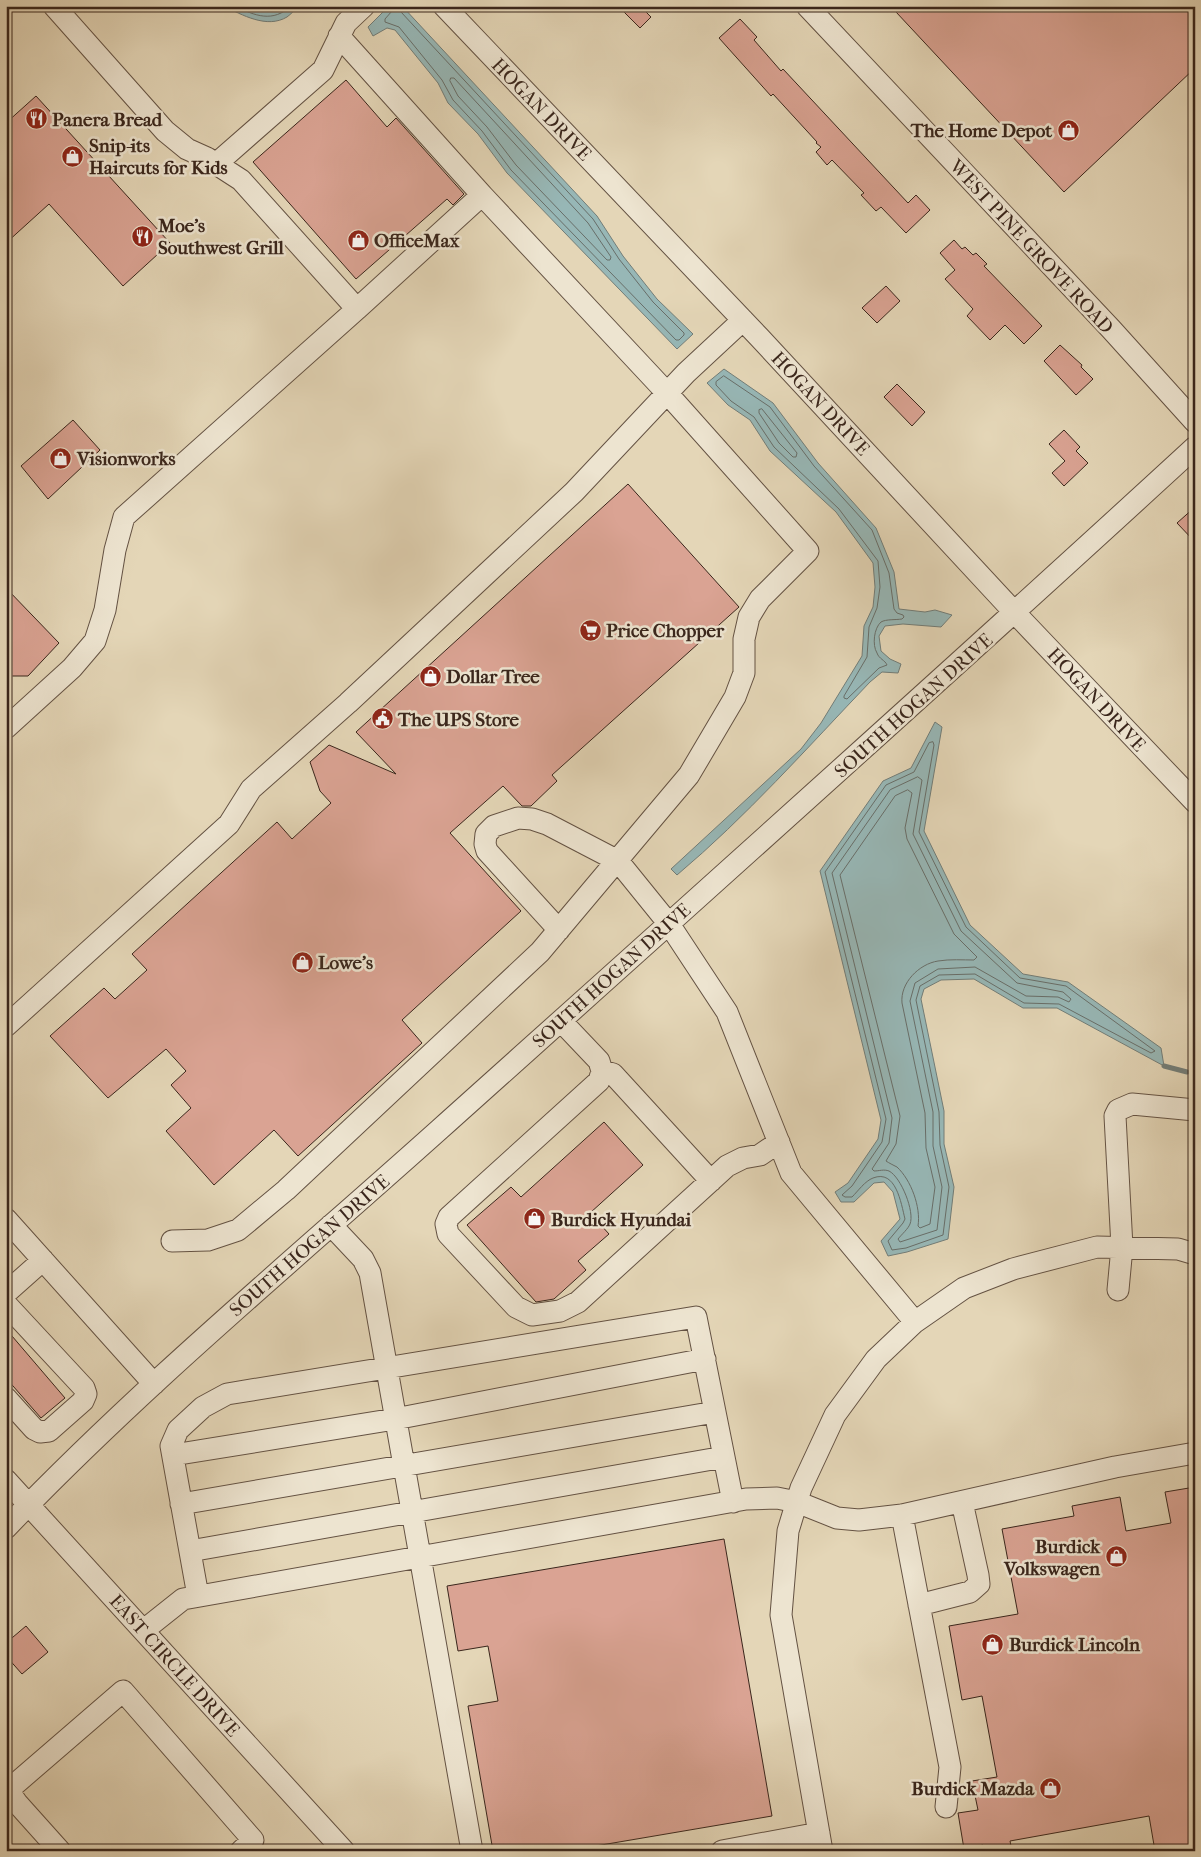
<svg xmlns="http://www.w3.org/2000/svg" width="1201" height="1857" font-family="'IM FELL French Canon',serif">
<style>
.water{fill:#97b7b6;stroke:#727d78}
.lines{fill:none;stroke-linecap:round;stroke-linejoin:round}
.shore{stroke:#686e69;stroke-width:1}
.stream{stroke:#727d78;stroke-width:5}
.building{fill:#daa393;stroke:#3a261c}
.minor-casing{stroke:#645243;stroke-width:23}
.minor{stroke:#ede4d0;stroke-width:21}
.labels{text-anchor:middle;stroke-width:5;stroke-linejoin:round;paint-order:stroke}
.street-label{font-size:19px;fill:#3a261c;stroke:#ede4d0}
.poi-label{font-size:19px;font-weight:bold;fill:#3a261c;stroke:#ede4d0;text-anchor:start}
</style>
<rect width="100%" height="100%" fill="#e4d6b7"/>
<filter id="stains"><feTurbulence type="fractalNoise" baseFrequency=".004" numOctaves="4"/><feColorMatrix values="0 0 0 0 .2 0 0 0 0 .09 0 0 0 0 .02 0 0 0 .5 -.17"/></filter>
<radialGradient id="worn" r=".72"><stop offset=".6" stop-color="#630" stop-opacity="0"/><stop offset="1" stop-color="#630" stop-opacity=".3"/></radialGradient>
<path class="water" d="M224 6H298C295 10 291 14 287 17 267 29 242 15 224 6Z
M389 6 403 7 597 216 623 256 657 299 693 334 677 349 507 173 478 134 448 103 438 83 395 30 387 28 373 36 368 27Z
M724 369 773 403 818 463 876 528 894 572 899 609 925 612 935 610 952 615 941 627 903 624 885 626 879 636 881 651 890 659 901 664 898 673 882 672 870 682C807 748 746 817 677 875L671 869 801 749 821 723 862 656 864 626 873 607 875 587 873 563 836 512 770 451 750 420 728 405 707 383Z
M935 722 942 727 924 831 970 925 1023 974 1068 982 1161 1048 1164 1066 1057 1008H1023L974 979 941 980 924 989 921 999 944 1111V1144L954 1187 948 1239 907 1252 888 1256 881 1241 900 1219 893 1192 884 1182 874 1183 854 1202H841L835 1192 848 1183 878 1139 881 1120 820 871 883 781 911 768Z"/>
<g class="lines">
<path class="shore" d="M235 6C255 16 273 23 291 6
M393 6 392 11 385 19V22L399 27 442 80 453 100 482 131 511 170 676 340H679L684 335V333L653 302 619 259 593 219 401 12 399 6
M451 78H454L588 223 611 257 610 260H607L516 165 487 127 458 96 450 81Z
M724 376 770 407 814 466 872 530 889 573 894 609 897 613 903 615 904 617 902 619C896 620 886 619 881 622 874 628 872 645 877 653 879 659 885 660 887 665L879 668 847 699 844 698V696L867 657 869 627 877 608 880 587 878 561 839 509 774 447 754 417 731 401 716 385V382Z
M762 409 797 453 796 457H793L779 443 759 413V410Z
M933 742 934 745 919 832 966 927 1020 978 1066 986 1155 1051 1151 1053 1059 1004 1024 1003 975 974 939 975 920 986 916 1000 939 1112 940 1145 949 1187 943 1235 906 1248 892 1250 888 1241 903 1223 905 1219C901 1203 896 1169 873 1178 865 1181 858 1191 852 1197H845L842 1195 852 1186 882 1142 886 1119 825 872 886 785 914 772 929 743Z
M918 777 922 780 913 834 961 931 1017 983 1063 992 1071 999 1069 1002 1058 997 1026 996 975 967 938 969 915 983 910 1001 933 1112V1146L942 1187 937 1230 900 1242 898 1239C902 1234 908 1229 910 1224 915 1212 901 1177 889 1171 884 1169 879 1171 874 1171L872 1169 889 1143 892 1118 832 873 890 790Z
M908 790 912 793 905 828 907 839 954 934 977 957 974 960C963 960 950 959 938 961 919 964 900 983 902 1003L925 1113 926 1148 935 1187 930 1224 920 1228 918 1226C921 1207 911 1180 897 1167 893 1165 889 1163 886 1161L896 1144 900 1116 840 875 895 796Z"/>
<path class="stream" d="M1164 1066 1187 1072"/>
</g>
<path class="building" d="M618 6H640L651 17 640 28Z
M902 6H1195V68L1064 192 896 12Z
M740 19 757 37 754 40 781 71 783 69 908 203 916 195 930 210 906 233 881 207 876 211 861 195 864 193 832 160 827 165 816 152 821 147 816 143 817 142 773 94 771 96 719 38Z
M346 80 387 127 396 118 464 194 453 205 447 199 356 279 253 162Z
M36 96 170 243 123 286 49 204 6 243V123Z
M954 240 962 249 965 247 973 255 976 253 987 264 984 266 1042 326 1024 344 1005 325 990 340 967 316 973 309 945 279 955 270 940 253Z
M886 286 900 301 877 323 862 308Z
M1060 345 1082 365 1081 367 1093 379 1076 395 1044 361Z
M897 384 925 412 912 426 884 397Z
M73 420 100 450 48 499 21 466Z
M1064 430 1080 447 1076 451 1088 463 1064 486 1052 473 1065 461 1049 444Z
M628 484 739 607 552 775 557 781 531 806H522L503 786 450 833 521 911 402 1020 422 1043 298 1156 274 1130 214 1185 166 1131 191 1108 171 1085 186 1071 166 1049 108 1098 50 1036 104 988 115 999 147 970 132 954 277 822 292 839 331 803 320 791 310 762 329 745 396 774 356 732Z
M1195 507V542L1177 523Z
M6 588 59 643 28 676H6Z
M604 1122 643 1165 590 1213 609 1234 578 1261 586 1270 554 1299 536 1302 467 1225 511 1187 521 1197Z
M6 1329 65 1398 41 1418 6 1378Z
M1195 1487V1851H1155L1149 1816 1010 1841 1012 1851H984L983 1845 964 1849 958 1813 978 1810 972 1781 997 1777 982 1696 962 1700 949 1626 1018 1614 1002 1529 1074 1516 1072 1506 1120 1497 1126 1531 1171 1523 1165 1492Z
M724 1539 772 1816 566 1851H493L468 1706 498 1701 488 1646 458 1651 447 1586Z
M26 1626 48 1652 22 1674 6 1656V1643Z"/>
<g class="lines">
<defs>
<path id="minor" d="M444 6 759 337 1015 613 1195 802
M807 6 1111 329 1195 422
M339 36 482 195 357 309
M216 164 323 70 346 23 364 6
M6 728 72 668 95 641 105 610 115 550 124 517 357 309 241 180 207 158 187 149 165 131 54 6
M559 930 487 851 485 844 486 834 494 826 518 818 532 819 547 824 618 861 669 924 727 1012 791 1173 915 1322
M561 1021 599 1061 602 1071 599 1081 449 1217 446 1224 448 1234 516 1307 532 1315 560 1311 578 1302 727 1166 743 1158 760 1155 779 1142
M6 1026 229 824 251 789 348 703 574 492 686 373 743 320
M602 1071 613 1074 711 1181
M6 1219 154 1384
M331 1225 363 1259 370 1273 472 1851
M172 1241 208 1240 238 1230 286 1190 540 952 689 775 735 697 744 673V639L749 617 760 599 808 551 667 393 482 195
M1118 1290 1122 1247 1115 1116 1118 1110 1132 1104 1195 1110
M6 1293 43 1260
M6 1304 84 1388 86 1394 83 1401 49 1431 40 1432 34 1429 6 1398
M173 1455 395 1419 705 1359
M6 1480 344 1851
M181 1504 715 1412
M902 1515 950 1767 946 1807
M6 1528C142 1386 294 1260 440 1129 692 903 945 677 1195 447
M190 1551 724 1457
M198 1596 171 1446 178 1430 203 1407 227 1394 696 1317 733 1502
M919 1605 970 1592 979 1584 978 1575 962 1502
M144 1630 183 1599 746 1499 777 1498 797 1502 837 1518 859 1520 902 1515 1115 1467 1195 1453
M6 1787 17 1803 60 1851
M6 1792 123 1691 253 1840 241 1851
M722 1851 819 1833
M822 1851 781 1615 788 1531 801 1488 835 1415 876 1359 915 1322 964 1288 1013 1269 1097 1247 1178 1249 1195 1254"/>
</defs>
<use href="#minor" class="minor-casing"/>
<use href="#minor" class="minor"/>
</g>
<defs>
<symbol id="restaurant-disc" viewBox="-11 -11 22 22"><circle r="9.5" fill="#8f2418" stroke="#ede4d0"/><path d="M-5-6h1v4h1v-4h1v4h1v-4h1v5L-1.5 .5V6h-2V.5L-5-1ZM5-6V6H3V1.5H1.5Q1.5-4 5-6Z" fill="#fff"/></symbol>
<symbol id="shop-disc" viewBox="-11 -11 22 22"><circle r="9.5" fill="#8f2418" stroke="#ede4d0"/><path d="M-5-2.5h2.3a2.7 3.5 0 0 1 5.4 0H5L5.5 6h-11ZM-1.5-2.5h3a1.5 2.3 0 0 0-3 0Z" fill="#fff"/></symbol>
<symbol id="supermarket-disc" viewBox="-11 -11 22 22"><circle r="9.5" fill="#8f2418" stroke="#ede4d0"/><path d="M-6-5.5h2.5l.6 2H6L4.5 2H-2.5L-4.4-4H-6ZM-1.5 3.2a1.3 1.3 0 1 0 .1 0ZM3 3.2a1.3 1.3 0 1 0 .1 0Z" fill="#fff"/></symbol>
<symbol id="civic-disc" viewBox="-11 -11 22 22"><circle r="9.5" fill="#8f2418" stroke="#ede4d0"/><path d="M-.6-6.5H3V-4.5H.6V-3L4-1V1h2V6H-6V1h2V-1L-.6-3ZM-1.2 2.5V6h2.4V2.5Z" fill="#fff"/></symbol>
</defs>
<g fill-rule="evenodd">
<use href="#restaurant-disc" x="24" y="106" width="25" height="25"/>
<use href="#shop-disc" x="1056" y="118" width="25" height="25"/>
<use href="#shop-disc" x="60" y="144" width="25" height="25"/>
<use href="#restaurant-disc" x="130" y="224" width="25" height="25"/>
<use href="#shop-disc" x="346" y="228" width="25" height="25"/>
<use href="#shop-disc" x="48" y="446" width="25" height="25"/>
<use href="#supermarket-disc" x="578" y="618" width="25" height="25"/>
<use href="#shop-disc" x="418" y="664" width="25" height="25"/>
<use href="#civic-disc" x="370" y="706" width="25" height="25"/>
<use href="#shop-disc" x="290" y="950" width="25" height="25"/>
<use href="#shop-disc" x="522" y="1206" width="25" height="25"/>
<use href="#shop-disc" x="1104" y="1544" width="25" height="25"/>
<use href="#shop-disc" x="980" y="1632" width="25" height="25"/>
<use href="#shop-disc" x="1038" y="1776" width="25" height="25"/>
</g>
<g class="labels">
<g class="street-label">
<text transform="translate(542 109) rotate(46)" y="7">HOGAN DRIVE</text>
<text transform="translate(1032 246) rotate(47)" y="7">WEST PINE GROVE ROAD</text>
<text transform="translate(821 403) rotate(47)" y="7">HOGAN DRIVE</text>
<text transform="translate(1097 699) rotate(47)" y="7">HOGAN DRIVE</text>
<text transform="translate(913 705) rotate(-42)" y="7">SOUTH HOGAN DRIVE</text>
<text transform="translate(611 975) rotate(-42)" y="7">SOUTH HOGAN DRIVE</text>
<text transform="translate(309 1245) rotate(-41)" y="7">SOUTH HOGAN DRIVE</text>
<text transform="translate(175 1665) rotate(48)" y="7">EAST CIRCLE DRIVE</text>
</g>
<g class="poi-label">
<text x="52" y="126">Panera Bread</text>
<text x="1052" y="137" text-anchor="end">The Home Depot</text>
<text x="89" y="152">Snip-its<tspan x="89" dy="22">Haircuts for Kids</tspan></text>
<text x="158" y="232">Moe's<tspan x="158" dy="22">Southwest Grill</tspan></text>
<text x="374" y="247">OfficeMax</text>
<text x="77" y="465">Visionworks</text>
<text x="606" y="637">Price Chopper</text>
<text x="446" y="683">Dollar Tree</text>
<text x="398" y="726">The UPS Store</text>
<text x="318" y="969">Lowe's</text>
<text x="551" y="1226">Burdick Hyundai</text>
<text x="1100" y="1553" text-anchor="end">Burdick<tspan x="1100" dy="22">Volkswagen</tspan></text>
<text x="1009" y="1651">Burdick Lincoln</text>
<text x="1034" y="1795" text-anchor="end">Burdick Mazda</text>
</g>
</g>
<rect width="1201" height="1857" fill="none" stroke="#e4d6b7" stroke-width="25"/>
<rect x="8" y="8" width="1186" height="1842" fill="none" stroke="#3a261c" stroke-width="2.5"/>
<rect x="12" y="12" width="1176" height="1832" fill="none" stroke="#3a261c"/>
<rect width="100%" height="100%" filter="url(#stains)"/>
<rect width="100%" height="100%" fill="url(#worn)"/>
</svg>
